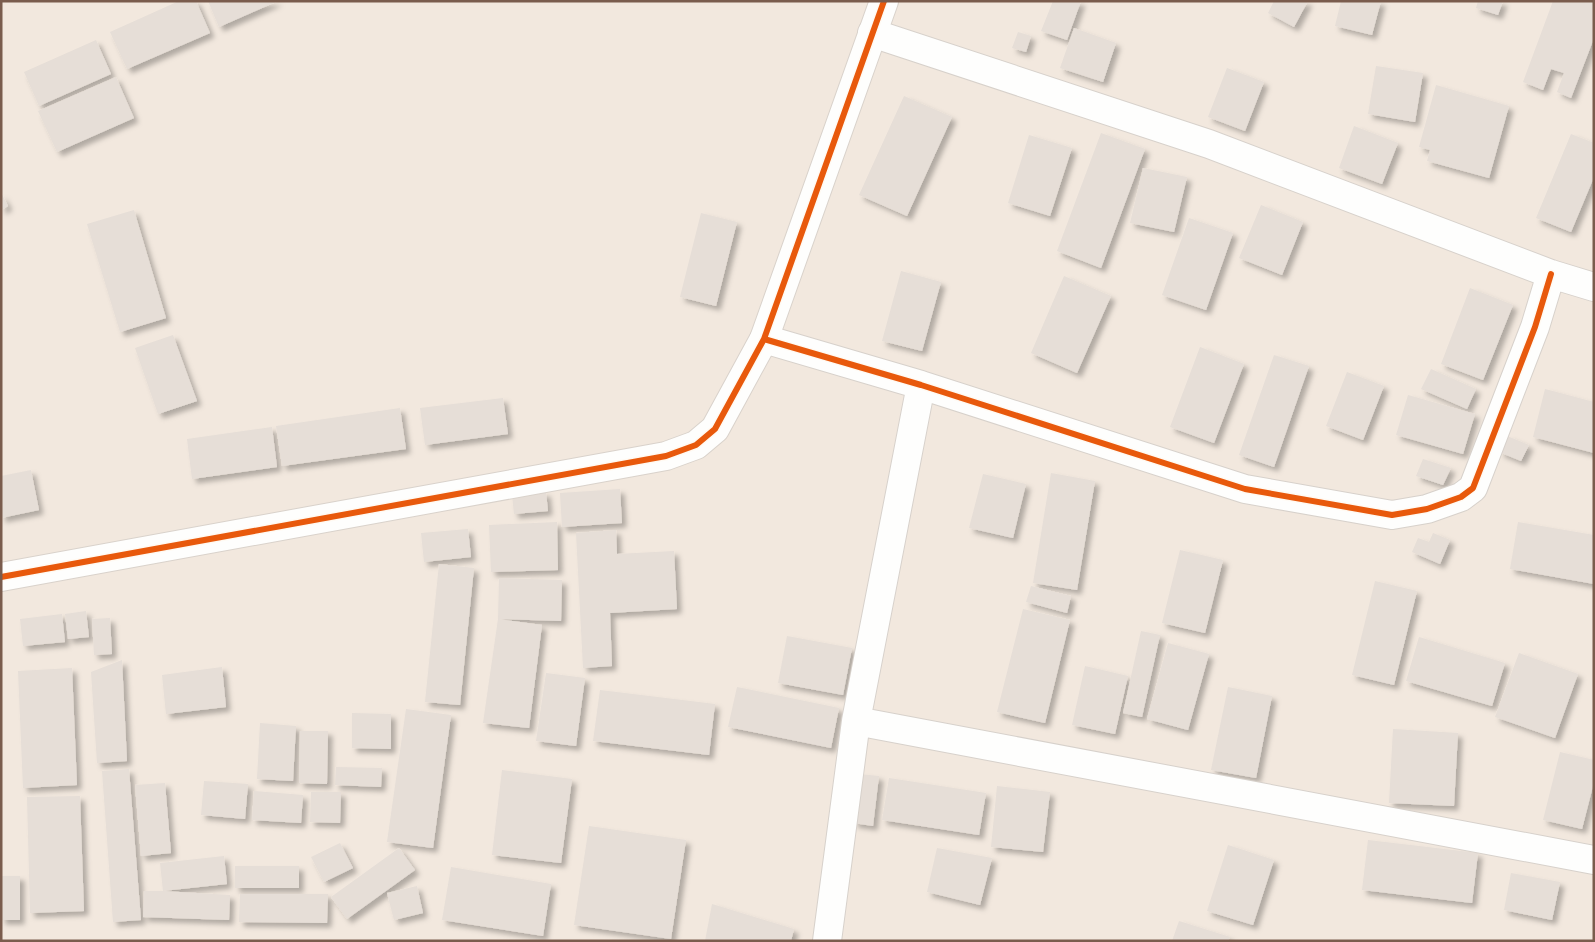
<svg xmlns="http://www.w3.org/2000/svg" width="1595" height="942" font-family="'Alegreya Sans',sans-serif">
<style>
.residential{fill:#f2e8de}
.building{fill:#e6ded7;filter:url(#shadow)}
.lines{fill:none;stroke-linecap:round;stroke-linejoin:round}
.street-casing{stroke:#d7d1cb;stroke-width:30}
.secondary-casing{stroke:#d9d2cb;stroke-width:30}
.street{stroke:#fefefd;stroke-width:28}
.secondary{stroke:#fefefd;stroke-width:28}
.cycleway-casing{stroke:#fffaf3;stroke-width:9}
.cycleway{stroke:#e8590c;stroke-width:6}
</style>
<defs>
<filter id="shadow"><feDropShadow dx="4.5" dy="4.5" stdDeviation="2.5" flood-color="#0004"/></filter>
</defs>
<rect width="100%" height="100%" fill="#f9f5f0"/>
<path class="residential" d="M1 1H1594V941H1Z"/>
<path class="building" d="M179 1H196L210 33 127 69 110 32Z
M208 1H278L219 27Z
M1053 1H1081L1067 40 1041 31Z
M1274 1H1308L1294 27 1268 13Z
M1341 1H1381L1372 35 1335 26Z
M1478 1H1503L1498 15 1476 8Z
M1553 1H1594V38L1571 98 1557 92 1564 73 1551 69 1543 90 1523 82Z
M1074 28 1116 43 1103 82 1060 68Z
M1018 32 1031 36 1026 52 1012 48Z
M96 40 111 74 39 106 24 72Z
M1376 66 1423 73 1415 122 1368 114Z
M1227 68 1264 82 1245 131 1208 117Z
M116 77 134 118 57 152 38 111Z
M1436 85 1509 106 1489 178 1427 161 1430 150 1419 147Z
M904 96 952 117 907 216 859 195Z
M1354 126 1398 143 1382 184 1339 168Z
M1101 133 1145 149 1101 268 1057 251Z
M1571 134 1594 143V177L1571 232 1536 218Z
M1029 135 1072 148 1050 216 1008 203Z
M1143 168 1187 177 1174 232 1130 223Z
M1 193 8 206 1 210Z
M1261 205 1303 222 1282 275 1239 258Z
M134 210 166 318 120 332 87 224Z
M701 213 737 222 716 306 680 297Z
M1189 218 1233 233 1206 310 1162 295Z
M901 271 941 282 922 351 882 341Z
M1064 276 1111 296 1077 373 1031 353Z
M1470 288 1513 305 1483 380 1441 364Z
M173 335 197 401 158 414 135 348Z
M1200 347 1244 364 1214 443 1170 427Z
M1274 355 1309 366 1274 467 1239 455Z
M1431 369 1476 389 1467 409 1421 389Z
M1347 372 1384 386 1363 440 1326 426Z
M1545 389 1594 402V453L1533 437Z
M1408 395 1475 414 1463 454 1396 435Z
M503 398 508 434 425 445 420 408Z
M400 408 406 449 282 466 276 426Z
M272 427 277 467 192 479 187 439Z
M1507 436 1529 445 1521 461 1499 452Z
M1423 459 1451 468 1443 485 1416 476Z
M31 470 39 510 1 518V476Z
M1051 473 1095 481 1077 590 1033 583Z
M983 474 1026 484 1013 538 969 528Z
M620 489 622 523 562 527 560 493Z
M546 492 548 511 514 514 512 495Z
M557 522 558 570 491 572 489 525Z
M1518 522 1594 535V584L1510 569Z
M468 529 471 557 424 562 421 533Z
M616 530 617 554 674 551 677 609 610 613 612 666 583 668 576 533Z
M1433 533 1450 540 1440 564 1412 552 1418 538 1429 542Z
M1180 550 1223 560 1205 633 1162 623Z
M439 564 474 568 460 705 425 702Z
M499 578 562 580 561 621 498 619Z
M1375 581 1417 591 1394 685 1352 675Z
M1031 586 1071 596 1067 613 1026 602Z
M1023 609 1070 620 1045 723 997 712Z
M86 611 89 637 68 639 65 614Z
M62 614 65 642 23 646 20 619Z
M110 618 112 654 94 655 92 619Z
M498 619 542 625 529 728 483 723Z
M1141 631 1160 635 1142 717 1123 713Z
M787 636 852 648 843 695 778 683Z
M1419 637 1505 663 1492 706 1406 681Z
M1168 643 1209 654 1188 730 1147 719Z
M1519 653 1578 674 1555 738 1495 717Z
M122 660 127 761 97 763 91 672Z
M1085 666 1128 676 1115 734 1072 725Z
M222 667 226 707 166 714 162 675Z
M72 668 77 785 23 788 18 671Z
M546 673 585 678 576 746 536 741Z
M737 687 839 708 831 748 728 727Z
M1228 687 1272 696 1256 778 1211 770Z
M600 690 715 704 709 755 593 741Z
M406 709 451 715 433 848 387 842Z
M352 713 391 714V749L352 748Z
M260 723 296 726 293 781 257 779Z
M1393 729 1458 733 1454 806 1389 803Z
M300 731H328L327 784 299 783Z
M1560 752 1594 760V782L1582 829 1543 820Z
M336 767 382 768 381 787 335 785Z
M129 769 141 920 113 922 102 771Z
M502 770 572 779 561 863 492 855Z
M859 774 879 776 873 826 853 823Z
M889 778 986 793 979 835 882 820Z
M204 781 248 784 245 819 201 815Z
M165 783 171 853 141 856 135 785Z
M997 786 1050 792 1043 852 991 847Z
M254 791 303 795 301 823 252 820Z
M311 792H341L340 823 310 822Z
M80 796 84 911 30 913 27 797Z
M589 826 686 840 671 939 574 925Z
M1368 840 1478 853 1472 903 1362 890Z
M340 843 353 868 324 882 311 857Z
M1228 845 1274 860 1253 925 1207 911Z
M399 848 415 870 347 919 331 897Z
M937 848 992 858 980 905 927 892Z
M224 856 227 884 163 891 230 895 229 920 143 917 144 891H163L160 863Z
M235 866H299V888H235Z
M451 867 551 884 543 936 442 920Z
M1511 873 1560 882 1552 920 1504 910Z
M1 876H20V920H1Z
M417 886 423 913 394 920 387 893Z
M240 894H328L327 923 239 922Z
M712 904 794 929 791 941H705Z
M1179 921 1230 937 1228 941H1172Z"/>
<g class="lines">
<defs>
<path id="street" d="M872 33 1209 144 1551 274 1594 287
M764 339 921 385 1245 489 1392 515 1427 509 1461 497 1473 488 1535 327 1551 274
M856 721 1594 860
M827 941 856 721 921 385"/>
<path id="secondary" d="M1 577 666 456 696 445 715 429 764 339 884 1"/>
</defs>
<use href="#street" class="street-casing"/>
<use href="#secondary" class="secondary-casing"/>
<use href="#street" class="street"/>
<use href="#secondary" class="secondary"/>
<defs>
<path id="cycleway" d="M764 339 921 385 1245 489 1392 515 1427 509 1461 497 1473 488 1535 327 1551 274
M1 577 666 456 696 445 715 429 764 339 884 1"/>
</defs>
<use href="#cycleway" class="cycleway-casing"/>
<use href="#cycleway" class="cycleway"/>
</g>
<rect width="1595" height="942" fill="none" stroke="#7a5c4d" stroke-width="5"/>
</svg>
